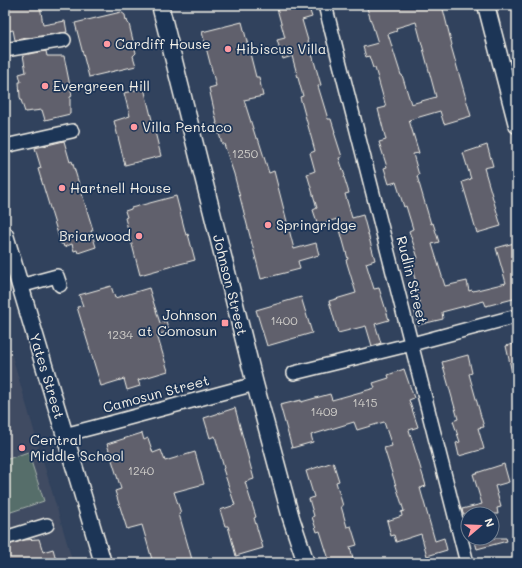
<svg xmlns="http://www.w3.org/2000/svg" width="522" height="568" font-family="Mali,sans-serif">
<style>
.built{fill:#3f4b62}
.green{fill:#576e6b;stroke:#a6b0aa}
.building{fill:#61606c;stroke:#f4f1e8;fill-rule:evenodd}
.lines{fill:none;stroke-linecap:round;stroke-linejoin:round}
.minor-casing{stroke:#f4f1e8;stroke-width:16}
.major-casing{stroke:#f4f1e8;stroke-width:19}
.minor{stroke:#1d3557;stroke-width:13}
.major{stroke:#1d3557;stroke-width:16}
.poi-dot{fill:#ff9aa2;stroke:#1d3557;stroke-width:1.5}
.labels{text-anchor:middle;stroke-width:3.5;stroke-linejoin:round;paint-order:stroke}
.number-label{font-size:12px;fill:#cfcdc9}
.poi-label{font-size:14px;fill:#f4f1e8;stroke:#1d3557;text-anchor:start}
.street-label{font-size:14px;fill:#f4f1e8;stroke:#1d3557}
</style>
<rect width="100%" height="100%" fill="#31425d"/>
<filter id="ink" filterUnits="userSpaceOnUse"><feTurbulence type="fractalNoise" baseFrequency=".025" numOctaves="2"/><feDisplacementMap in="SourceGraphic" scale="8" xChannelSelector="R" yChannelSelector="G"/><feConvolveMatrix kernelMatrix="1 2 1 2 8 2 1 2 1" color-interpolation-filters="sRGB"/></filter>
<g filter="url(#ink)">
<path class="built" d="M5 332 73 563H5Z"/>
<path class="green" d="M28 452 44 501 5 514V460Z"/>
<path class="building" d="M5 5H40L43 25 65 21 67 32 15 40 13 30 5 32Z
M276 5H308L312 17 302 20 321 85 318 86 328 119H331L335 132H334L342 157 339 158 345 176 344 177 349 193 345 194 352 218 363 215 375 260 366 263 374 289 379 288 389 320 375 324 381 343 372 346 366 326 338 333 329 301 356 293 346 260 348 259 337 219 318 225 313 210 317 208 307 174 315 171 310 153 315 151 300 97 303 96 292 56 283 59 277 40 285 38Z
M366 5H442L452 45 451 46 471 116 444 124 440 111 409 120 419 153 413 154 419 175 417 176 431 224 433 223 439 242 432 244 445 286 467 281 469 291 472 290 473 291 506 283 496 248 514 243 517 252V298L486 306 484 301 442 312 443 319 418 325 414 309 421 307 413 283 416 282 409 260 418 258 409 231 413 229 406 206 404 207 396 182 389 184 384 168 387 167 379 142 386 140 378 109 386 107 375 68H373L369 56 366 57 363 47 378 43ZM416 22 436 97 411 104 402 75H401L388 34 397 31 396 28Z
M121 12 125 15 126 21 127 20 128 23 129 24 136 53 133 56 136 66 89 77 75 23Z
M242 22 256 77H259L263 96 244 100 256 138H258L269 173 274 171 294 249 316 243 319 255 298 261 300 269 261 279 234 174 224 144H222L216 123H217L209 88 216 86 202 32Z
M46 51 47 56H64L72 96 70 97V114L45 120 42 110 25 112 20 97 19 82H21L19 74 26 72 23 55Z
M144 88 161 156 125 165 114 121 130 116 124 93Z
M64 141 70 162 72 161 93 230 91 231 96 247 78 253 77 250 74 251 72 244 64 247 63 244H61L38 169 41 168 35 148Z
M487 145 493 166 484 168 501 226 477 233 462 182 471 179 463 153Z
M176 196 186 235 188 234 195 260 176 265 140 275 125 218 127 217 125 211 131 209V208Z
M111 286 115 298 149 288 160 323 166 321 169 331 157 335 168 371 138 380 140 386 127 390 124 379 101 386 77 307 83 306 79 295Z
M301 297 312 333 267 346 256 310Z
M517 343V376L513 377 506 346Z
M468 355 472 373 469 374 484 427 478 428 484 449 459 456 456 443 460 442 453 421 458 419 442 362Z
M404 369 414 398 409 400 418 427 409 430 426 486 420 488 435 541 444 538 447 550 427 556 421 534 396 542 394 535 391 536 387 521 402 516 401 512 404 511 384 448 392 446 384 422 357 430 354 422 311 435 313 442 292 448 280 405 301 400V402L330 394 332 400 357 393 375 388 373 383 389 378 388 375Z
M235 408 254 479 245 482 256 517 254 518 263 548 236 556 228 526H225L220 510 235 505 223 469 224 468 215 436 210 438 204 418Z
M142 433 144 440 148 438 153 453 161 450 165 461 195 452 204 484 174 492 181 513 179 514 193 563H153L142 525 127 529 115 491 121 489 107 444Z
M333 462 339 481 336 482 343 506H341L347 527 351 526 357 545 350 547 354 563H330L320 531 317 532 312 517 314 516 309 499 314 497 306 471Z
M504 464 509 482 495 486 501 507 497 508 498 514H463L462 509 482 504 473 474Z
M474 538H506L507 541 477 549Z
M39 539 43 552 53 549 57 563H5V546L24 540Z"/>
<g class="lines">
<defs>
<path id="minor" d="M325 5 467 563
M5 50 64 40
M5 146 72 131
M20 286 57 276 60 285
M294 373 412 344 517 316
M64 435 95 427 255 384
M5 538 47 525"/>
<path id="major" d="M160 5 255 384 291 518 306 563
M486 5 517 125
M5 235 103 563"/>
</defs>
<use href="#minor" class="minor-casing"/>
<use href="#major" class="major-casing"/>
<use href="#minor" class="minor"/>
<use href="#major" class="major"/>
</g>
</g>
<g class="poi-dot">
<circle cx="107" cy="44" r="4"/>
<circle cx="228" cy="49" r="4"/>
<circle cx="45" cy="86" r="4"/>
<circle cx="134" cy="127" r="4"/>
<circle cx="62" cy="188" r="4"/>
<circle cx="268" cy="225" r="4"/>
<circle cx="139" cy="236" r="4"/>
<rect x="221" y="319" width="8" height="8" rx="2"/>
<circle cx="22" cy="448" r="4"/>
</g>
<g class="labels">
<g class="number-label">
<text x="245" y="158">1250</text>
<text x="284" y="325">1400</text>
<text x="120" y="339">1234</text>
<text x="365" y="407">1415</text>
<text x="324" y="416">1409</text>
<text x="141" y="475">1240</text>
</g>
<g class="poi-label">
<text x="115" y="49">Cardiff House</text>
<text x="236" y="54">Hibiscus Villa</text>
<text x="53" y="91">Evergreen Hill</text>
<text x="142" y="132">Villa Pentaco</text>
<text x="70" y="193">Hartnell House</text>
<text x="276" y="230">Springridge</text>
<text x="131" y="241" text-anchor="end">Briarwood</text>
<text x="217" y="320" text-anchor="end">Johnson<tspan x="217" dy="16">at Comosun</tspan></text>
<text x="30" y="445">Central<tspan x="30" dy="16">Middle School</tspan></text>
</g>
<g class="street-label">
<text transform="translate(412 280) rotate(76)" y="5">Rudlin Street</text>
<text transform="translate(230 285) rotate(76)" y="5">Johnson Street</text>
<text transform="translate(47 376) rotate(73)" y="5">Yates Street</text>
<text transform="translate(156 394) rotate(-15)" y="5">Camosun Street</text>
</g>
</g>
<rect width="522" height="568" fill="none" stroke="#1d3557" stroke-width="20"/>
<rect x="10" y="10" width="502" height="548" fill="none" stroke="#f4f1e8" stroke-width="1.5" filter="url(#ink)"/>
<g transform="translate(480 526) rotate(71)"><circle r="19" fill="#1d3557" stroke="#738091"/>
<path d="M0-3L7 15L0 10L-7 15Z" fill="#ff9aa2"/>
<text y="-6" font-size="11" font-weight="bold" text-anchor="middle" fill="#f4f1e8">N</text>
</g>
</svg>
